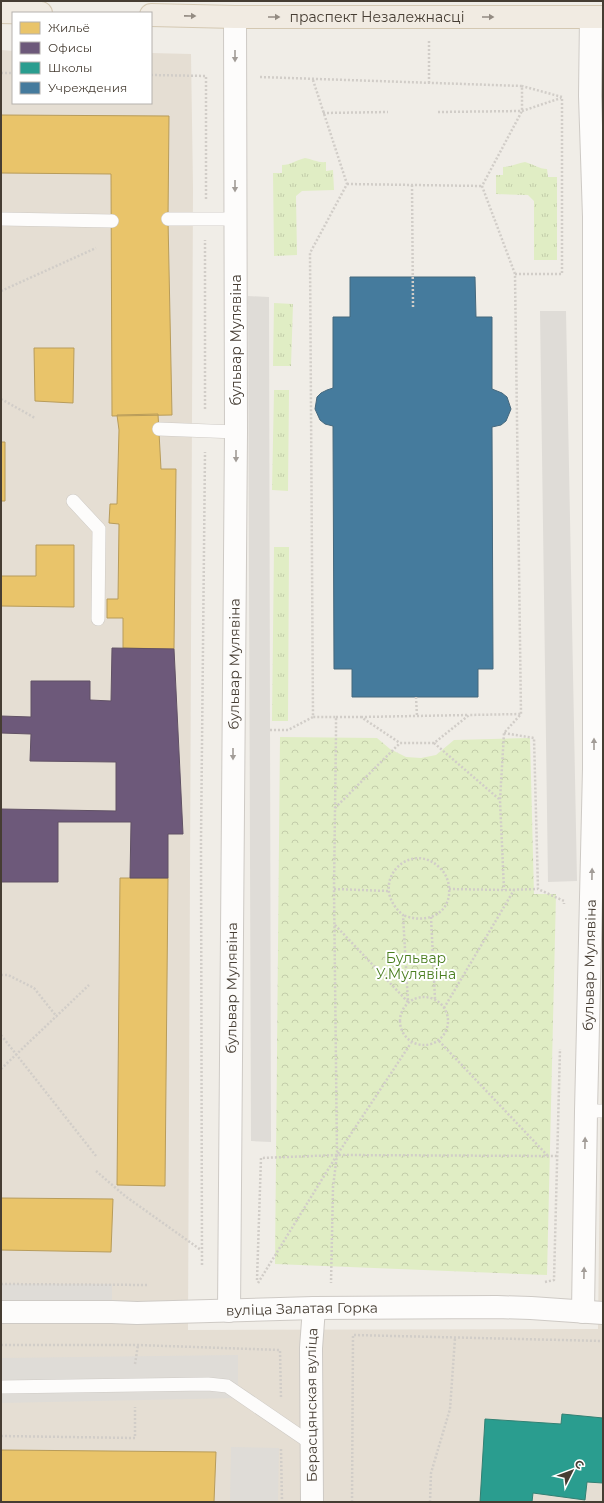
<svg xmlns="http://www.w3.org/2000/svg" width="604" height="1503" font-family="Montserrat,sans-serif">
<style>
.residential{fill:#e5ded3}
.grass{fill:url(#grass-tufts)}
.park{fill:url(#park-crowns)}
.parking{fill:#dfdcd7}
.homes{fill:#e9c46a;stroke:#b89c5a}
.offices{fill:#6d597a;stroke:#615165}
.schools{fill:#2a9d8f;stroke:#328073}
.public{fill:#457b9d;stroke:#45687d}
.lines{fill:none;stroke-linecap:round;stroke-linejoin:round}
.service-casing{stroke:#cecac5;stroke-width:14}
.minor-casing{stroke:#cecac5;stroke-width:24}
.tertiary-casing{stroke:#cecac5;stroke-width:24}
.primary-casing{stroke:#d4c8b2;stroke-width:24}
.path{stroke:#d1cdc8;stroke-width:2.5;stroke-dasharray:2 2;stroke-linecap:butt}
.service{stroke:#fdfcfb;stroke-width:13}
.minor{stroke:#fdfcfb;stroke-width:22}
.tertiary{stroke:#fdfcfb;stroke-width:22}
.primary{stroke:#f1ebe2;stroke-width:22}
.oneway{fill:#938b82}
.oneway2{fill:#a29c97}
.labels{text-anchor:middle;stroke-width:4;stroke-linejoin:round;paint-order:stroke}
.street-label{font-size:14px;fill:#463d33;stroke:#fff}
.park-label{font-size:14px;fill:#4a7e20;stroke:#fff}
</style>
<defs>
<pattern id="grass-tufts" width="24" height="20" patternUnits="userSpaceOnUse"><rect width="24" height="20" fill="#e0edc4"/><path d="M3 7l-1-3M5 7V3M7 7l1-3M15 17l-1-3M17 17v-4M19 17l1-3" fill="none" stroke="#c2cca9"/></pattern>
<pattern id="park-crowns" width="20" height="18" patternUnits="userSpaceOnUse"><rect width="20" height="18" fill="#e0edc4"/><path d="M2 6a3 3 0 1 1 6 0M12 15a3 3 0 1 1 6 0" fill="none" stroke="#c2cca9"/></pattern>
</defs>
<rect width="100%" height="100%" fill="#f0ede7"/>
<path class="residential" d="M1 50 13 51V103H151V53L191 54 193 189 188 1330 598 1329 603 904V1502H1Z"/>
<path class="grass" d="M305 158C312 159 318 163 326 162V171L333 170 334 190 302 191 296 196 297 255 274 256 273 173H282V165C291 165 296 160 305 158Z
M525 162C533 164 539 169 547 169L548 177H557V260H534V201L528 195 496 194V175H503V167C511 167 517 163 525 162Z
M274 303 293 304 291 366H273Z
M274 390H289L288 491 272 490Z
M274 547H289L288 721H272Z"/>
<path class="park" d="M280 737 377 738 390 749 406 757 421 758 436 755 454 740 530 738 534 894H556L547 1275 275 1264Z"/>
<path class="parking" d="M248 296 269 297 271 1142 251 1141Z
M540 311H566L577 881 548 882Z
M1 1284H112V1312H1Z
M238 1355V1398L1 1403V1358Z
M231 1447 279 1448 278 1502H230Z"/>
<path class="homes" d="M1 115 169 116 168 219 172 415 112 416 111 174 1 173Z
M34 348H74L73 403 35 401Z
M158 414 161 469H176L174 649 123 648V618H107V599H118L119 524 109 523 110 504H117L119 430 117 415Z
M1 442H5V501H1Z
M36 545H74V607L1 606V576H36Z
M120 878H168L165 1186 117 1185Z
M1 1198 113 1199 111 1252 1 1250Z
M1 1450 216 1452 214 1502H1Z"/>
<path class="offices" d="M112 648 174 649 183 834H168V878H130L131 822H58V882H1V809L116 811V762L30 761 31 734 1 733V716L31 717V681H90V700L111 701Z"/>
<path class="schools" d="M562 1414 603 1418V1483L587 1482 585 1500 533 1493 532 1502H480L485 1419 561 1424Z"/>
<path class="public" d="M350 277H475L476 317H492V389L502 393 507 397 511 409 506 421 501 425 492 427 493 669H478V697H352V669H334L333 426 325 424 320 420 315 409 317 397 321 393 327 390 333 388V317H350Z"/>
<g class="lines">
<defs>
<path id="service" d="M1 219 112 221
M168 219H235
M159 429 236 432
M73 501 99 529 98 619
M586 1111H603
M1 1387 208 1384 227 1386 312 1444"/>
<g id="minor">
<path id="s1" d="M229 1311 236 432 235 17"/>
<path id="s2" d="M583 1312 586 1111 594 769V217L590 96 591 17"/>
<path id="s3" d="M312 1502 311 1348 314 1308"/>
</g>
<g id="tertiary">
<path id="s4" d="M1 1312H112L137 1313 314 1308 497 1307 531 1308 603 1313"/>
</g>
<g id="primary">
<path d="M1 12 41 13"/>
<path id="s5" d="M151 15 235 17H603"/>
</g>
</defs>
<use href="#service" class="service-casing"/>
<use href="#minor" class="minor-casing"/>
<use href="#tertiary" class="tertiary-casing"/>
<use href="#primary" class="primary-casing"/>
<path class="path" d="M429 41V83
M1 73H13
M151 75 206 76V199
M260 77 522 86V111L482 186 515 274 521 714 504 733 500 800 504 890
M313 80 347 184 310 253 313 717H336V732L334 889 337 1155 333 1187 331 1283
M438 112 522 111 561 98
M323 113 388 112
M347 184 482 186
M412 185 413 307
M515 274H562V97L522 86
M1 291 96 248
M1 399 35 418
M205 409V240
M416 697 417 716
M336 717H361L400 743H434L469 715 521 714
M361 717 468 715
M270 730H288L313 717
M504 733 534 738 538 889 564 901V904
M434 743 499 799
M335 808 400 743
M334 889 388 891
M449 889 504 890 538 889
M431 917 435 999
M335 925 408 1002 403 915C366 884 409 839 439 867 447 874 450 884 449 895 446 918 421 923 403 915
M1 975H8L34 988 57 1017
M400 1021a24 24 0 1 1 48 0a24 24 0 1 1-48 0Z
M444 1008 514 890
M1 1035 96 1156
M439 1041 548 1156
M1 1069 89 985
M96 1171 125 1196 201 1250
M202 1265 201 842 205 452
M257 1280 261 1158 337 1155 557 1156
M545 1282 554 1280 560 1049
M258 1283 337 1155 411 1043
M1 1284 148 1285
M1 1345H138L280 1350 281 1398
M135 1364 138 1345
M1 1436 135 1438V1407
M281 1449 282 1502
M352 1502 353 1335 603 1341
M430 1502 431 1473 450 1409 455 1338"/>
<use href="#service" class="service"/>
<use href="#minor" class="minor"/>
<use href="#tertiary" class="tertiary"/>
<use href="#primary" class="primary"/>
</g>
<defs><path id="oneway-solid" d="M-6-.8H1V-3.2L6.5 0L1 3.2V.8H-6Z"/></defs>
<g class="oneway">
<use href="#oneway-solid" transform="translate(190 16) rotate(1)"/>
<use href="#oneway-solid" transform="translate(274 17)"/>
<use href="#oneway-solid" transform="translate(488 17)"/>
</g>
<g class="oneway2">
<use href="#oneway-solid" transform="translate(235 56) rotate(90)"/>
<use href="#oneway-solid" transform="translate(235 186) rotate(90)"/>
<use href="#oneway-solid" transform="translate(236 456) rotate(90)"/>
<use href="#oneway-solid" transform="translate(594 744) rotate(-90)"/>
<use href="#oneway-solid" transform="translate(233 754) rotate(90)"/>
<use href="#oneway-solid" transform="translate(592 874) rotate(-89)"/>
<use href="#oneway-solid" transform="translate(585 1143) rotate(-89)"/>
<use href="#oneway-solid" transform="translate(584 1273) rotate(-89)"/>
</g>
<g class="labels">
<g class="street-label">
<text dy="5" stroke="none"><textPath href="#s5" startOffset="226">праспект Незалежнасці</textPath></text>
<text transform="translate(236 340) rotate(-90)" y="5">бульвар Мулявіна</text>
<text dy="5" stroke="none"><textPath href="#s1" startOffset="647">бульвар Мулявіна</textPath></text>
<text dy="5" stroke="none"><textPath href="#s2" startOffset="347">бульвар Мулявіна</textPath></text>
<text dy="5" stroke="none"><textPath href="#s1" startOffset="323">бульвар Мулявіна</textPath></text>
<text dy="5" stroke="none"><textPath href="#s4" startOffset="301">вуліца Залатая Горка</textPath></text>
<text dy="5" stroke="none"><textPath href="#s3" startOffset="97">Берасцянская вуліца</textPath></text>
</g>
<g class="park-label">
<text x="416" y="963">Бульвар<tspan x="416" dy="16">У.Мулявіна</tspan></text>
</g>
</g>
<rect width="604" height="1503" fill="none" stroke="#463d33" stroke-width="4"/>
<rect x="12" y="12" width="140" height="92" fill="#ffffff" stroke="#b5b1ad"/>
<rect x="20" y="22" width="20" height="12" fill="#e9c46a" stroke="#b5b1ad"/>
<text x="48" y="32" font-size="12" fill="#463d33">Жильё</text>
<rect x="20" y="42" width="20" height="12" fill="#6d597a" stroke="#b5b1ad"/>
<text x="48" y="52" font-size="12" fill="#463d33">Офисы</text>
<rect x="20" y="62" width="20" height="12" fill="#2a9d8f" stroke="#b5b1ad"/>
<text x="48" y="72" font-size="12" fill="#463d33">Школы</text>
<rect x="20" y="82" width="20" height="12" fill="#457b9d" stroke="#b5b1ad"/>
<text x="48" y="92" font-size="12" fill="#463d33">Учреждения</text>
<g transform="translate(572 1471) rotate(48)" stroke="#ffffff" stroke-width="3" paint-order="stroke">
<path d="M0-3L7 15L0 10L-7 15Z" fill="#463d33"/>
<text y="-6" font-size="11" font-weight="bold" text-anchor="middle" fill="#463d33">С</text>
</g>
</svg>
